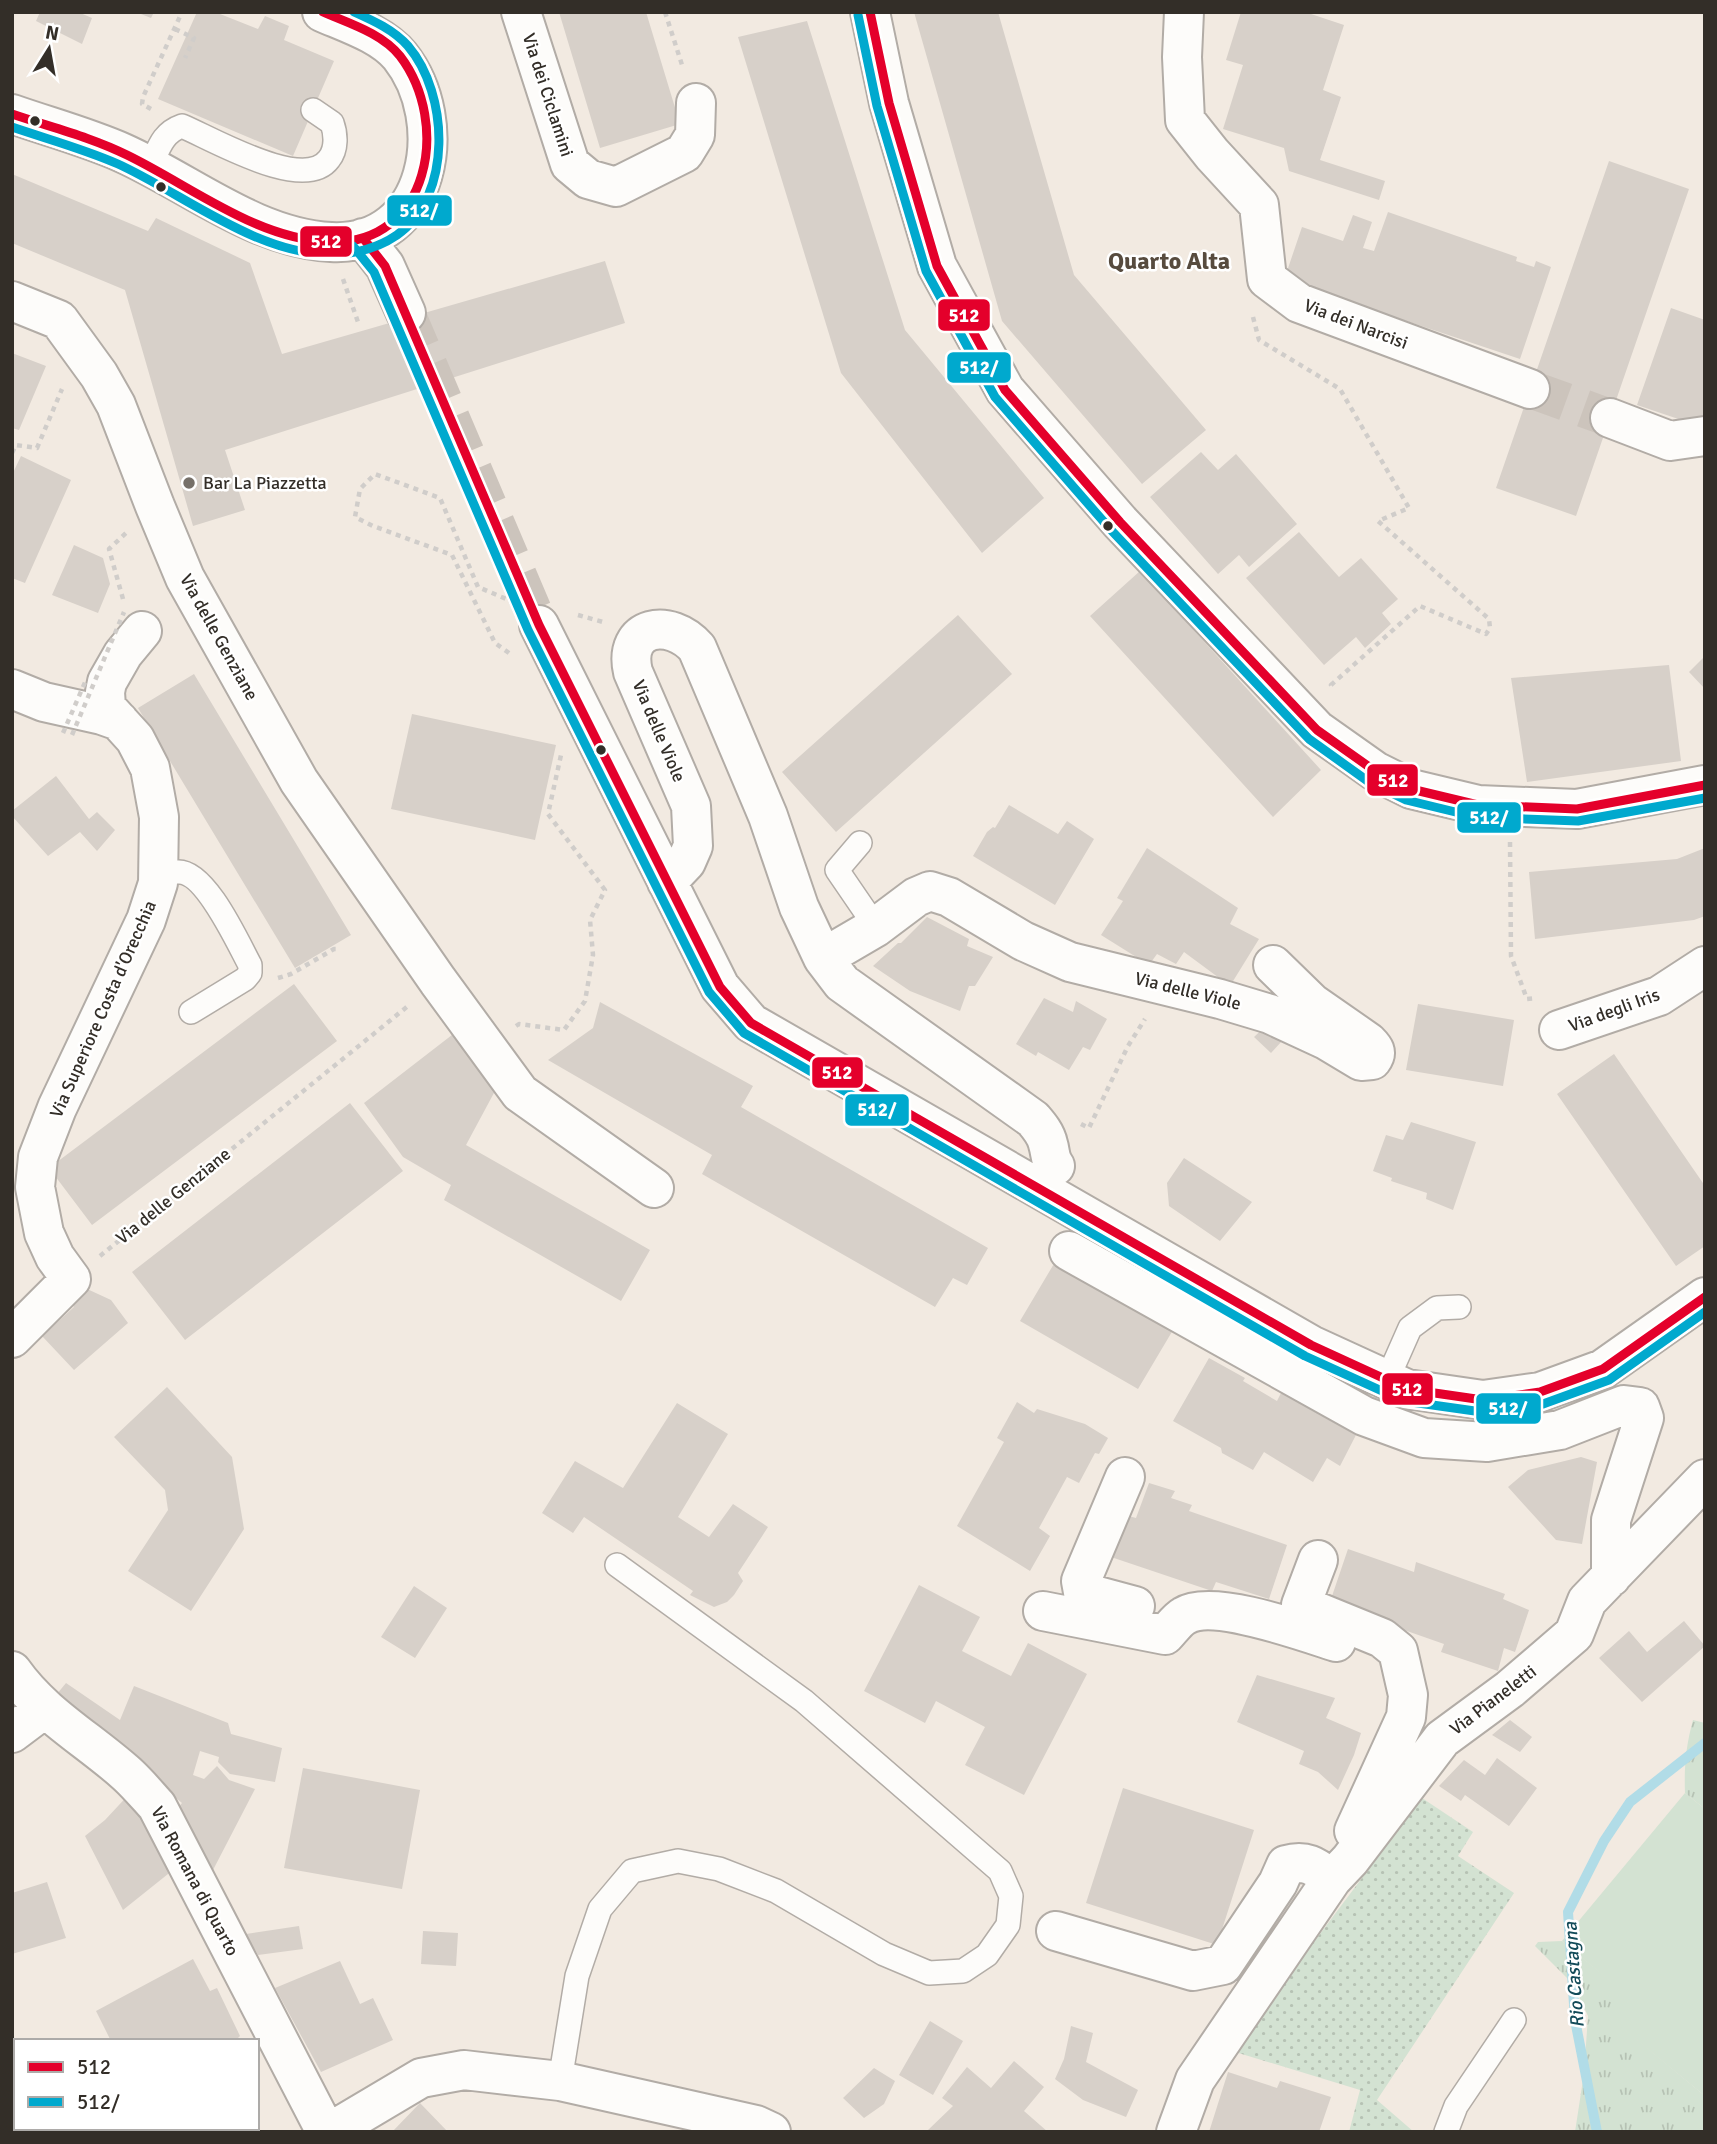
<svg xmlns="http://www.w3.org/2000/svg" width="1717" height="2144" font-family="Signika,sans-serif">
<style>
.grass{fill:url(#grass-tufts)}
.garden{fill:url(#garden-dots)}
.pitch{fill:#d3e2d2}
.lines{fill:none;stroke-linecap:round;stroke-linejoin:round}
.stream{stroke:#b1dce7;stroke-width:10}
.building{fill:#d7d0c9}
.minor-tunnel{stroke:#ccc4bc;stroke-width:38;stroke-dasharray:38 19;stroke-linecap:butt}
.service-casing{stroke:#b2aca6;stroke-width:26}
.minor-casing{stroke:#b2aca6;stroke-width:42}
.path{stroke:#d0cdca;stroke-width:4.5;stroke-dasharray:5 5;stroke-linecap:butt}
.service{stroke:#fdfcfa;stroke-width:23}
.minor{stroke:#fdfcfa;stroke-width:38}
.path-bridge{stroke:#d0cdca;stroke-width:4.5;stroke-dasharray:5 5;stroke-linecap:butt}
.bus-1-casing{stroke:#fff;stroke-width:14}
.bus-2-casing{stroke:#fff;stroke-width:14}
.bus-1{stroke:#e4002b;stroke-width:9}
.bus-2{stroke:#00a9ce;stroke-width:9}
.bus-dot{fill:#332e28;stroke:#fff;stroke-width:2.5}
.poi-dot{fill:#767069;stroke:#fff;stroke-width:2.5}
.labels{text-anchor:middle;stroke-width:5;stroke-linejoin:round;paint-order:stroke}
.street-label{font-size:18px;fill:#332e28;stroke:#fff}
.poi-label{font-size:18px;fill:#332e28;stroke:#fff;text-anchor:start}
.water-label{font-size:19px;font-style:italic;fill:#134b59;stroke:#fff}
.district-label{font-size:24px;font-weight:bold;fill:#574b3e;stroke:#fff}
.line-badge{stroke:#fff;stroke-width:2.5}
.badge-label{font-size:19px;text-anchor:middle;font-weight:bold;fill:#fff}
</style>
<defs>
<pattern id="grass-tufts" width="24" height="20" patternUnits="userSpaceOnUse" patternTransform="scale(1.75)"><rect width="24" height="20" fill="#d3e2d2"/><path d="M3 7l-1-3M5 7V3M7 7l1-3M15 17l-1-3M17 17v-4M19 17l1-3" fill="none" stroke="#b6c2b4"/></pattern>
<pattern id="garden-dots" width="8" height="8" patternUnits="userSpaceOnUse" patternTransform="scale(1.75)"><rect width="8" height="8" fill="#d3e2d2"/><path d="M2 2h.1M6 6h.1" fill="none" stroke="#b6c2b4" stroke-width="1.8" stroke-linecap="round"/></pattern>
</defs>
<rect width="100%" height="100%" fill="#f2eae1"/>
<path class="grass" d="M1693 1720 1705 1723V1809L1685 1793C1684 1767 1686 1745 1693 1720Z
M1562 1941 1629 1996 1611 2018 1705 2096V2132H1575L1584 2073 1588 2016 1573 1984 1535 1946 1538 1942Z"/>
<path class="garden" d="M1422 1798 1473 1832 1458 1856 1514 1893 1377 2100 1414 2132H1349L1360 2090 1232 2051Z"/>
<path class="pitch" d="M1685 1793 1705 1809V2096L1610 2018 1628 1996 1562 1941Z"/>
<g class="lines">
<path class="stream" d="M1597 2132 1575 2020 1568 1912 1604 1841 1630 1802 1705 1743"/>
</g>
<path class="building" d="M40 12H78L92 18 82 44 36 21Z
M136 12H154L151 18Z
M197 12H215L258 29 265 16 289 26 284 40 334 61 293 156 158 99Z
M559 12H646L680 124 600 148Z
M914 12H998L1074 275 1206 430 1142 484 1002 321Z
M1241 12H1305L1344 25 1323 90 1341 97 1320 160 1385 181 1379 200 1289 171 1284 148 1223 129 1243 65 1226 60Z
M807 21 905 330 1044 498 982 553 841 373 738 37Z
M1609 161 1689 189 1576 516 1496 488Z
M12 174 148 231 156 218 250 263 282 354 605 261 625 323 225 450 245 510 193 526 125 290 12 243Z
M1388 212 1517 257 1516 261 1534 267 1536 261 1551 267 1520 359 1284 280 1302 227 1343 241 1353 215 1372 222 1363 248 1374 251Z
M1671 308 1705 320V418L1702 427 1637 405Z
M12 353 46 366 19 430 12 428Z
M1201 452 1218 470 1236 454 1297 524 1249 567 1239 555 1218 574 1150 497Z
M21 456 71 480 25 583 12 578V475Z
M1299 532 1339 577 1361 558 1398 599 1382 613 1391 624 1365 648 1356 637 1324 665 1246 578Z
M74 545 103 558 110 584 98 613 52 595Z
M1140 571 1321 770 1273 817 1090 616Z
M958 615 1012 674 836 832 782 772Z
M1705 656V689L1689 672Z
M1669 665 1681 761 1527 782 1511 678Z
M194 674 351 935 295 968 138 708Z
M412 714 556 745 535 840 391 809Z
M56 776 89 819 97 812 115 830 97 851 80 832 48 856 12 816V811Z
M1009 805 1058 834 1067 821 1094 839 1055 905 973 856 987 832 993 827 995 828Z
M1147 848 1238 908 1230 924 1259 939 1230 986 1184 952 1176 964 1157 954 1149 965 1101 935 1123 901 1117 898Z
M1705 848V916L1694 920 1535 939 1529 872 1677 859Z
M927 917 969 939 967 946 993 957 975 986H969L960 1011 910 991 873 966 898 943H901Z
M294 984 337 1041 92 1225 49 1168Z
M1044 998 1073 1012 1076 1001 1107 1019 1090 1050 1083 1047 1069 1070 1038 1052 1036 1056 1016 1044Z
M600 1002 753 1086 741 1107 988 1248 967 1285 953 1278 935 1307 702 1174 712 1155 548 1060 593 1028Z
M1418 1004 1514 1020 1503 1086 1406 1070Z
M1273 1019 1293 1029 1271 1053 1254 1037Z
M461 1028 502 1078 466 1145 650 1250 621 1301 444 1200 451 1185 403 1157 364 1103Z
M1614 1054 1705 1186V1246L1676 1266 1557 1094Z
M350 1103 403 1171 185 1340 132 1272Z
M1411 1122 1476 1142 1453 1210 1426 1199 1427 1193 1391 1181 1392 1178 1373 1171 1386 1135 1403 1140Z
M1184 1158 1252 1202 1220 1241 1169 1206 1167 1183Z
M1055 1262 1173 1330 1138 1389 1020 1321Z
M85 1288 111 1300 128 1323 74 1370 42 1336 74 1307 67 1298Z
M1209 1358 1245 1378 1243 1381 1277 1401 1281 1393 1356 1435 1340 1466 1327 1458 1313 1482 1264 1452 1253 1470 1222 1453 1221 1448 1173 1421Z
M167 1387 232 1457 244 1529 191 1611 128 1571 168 1510 165 1490 114 1437Z
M1017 1402 1034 1413 1037 1409 1085 1424 1108 1438 1099 1454 1095 1453 1079 1483 1067 1477 1039 1528 1050 1536 1030 1571 957 1526 1004 1442 997 1438Z
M677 1403 728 1434 678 1517 709 1537 733 1504 768 1527 738 1573 743 1581 734 1595 727 1602 714 1607 690 1595 693 1591 584 1517 573 1533 542 1513 575 1461 623 1488Z
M1581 1457 1597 1462 1582 1544 1556 1540 1508 1487 1528 1470Z
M1149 1483 1175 1491 1171 1498 1192 1505 1189 1511 1287 1545 1269 1599 1216 1582 1212 1591 1111 1557 1125 1515 1136 1518Z
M1348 1549 1414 1572 1416 1562 1505 1594 1503 1599 1529 1610 1515 1652 1504 1648 1498 1671 1441 1652 1444 1644 1350 1611 1331 1599Z
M919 1585 980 1617 962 1651 1011 1676 1028 1643 1087 1674 1024 1795 965 1765 985 1727 936 1701 925 1723 864 1691Z
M414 1586 447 1608 415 1658 381 1637Z
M1684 1621 1705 1646 1642 1702 1599 1658 1629 1631 1647 1652Z
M1257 1675 1335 1698 1326 1718 1361 1733 1354 1755 1338 1790 1318 1772 1299 1764 1304 1751 1237 1722Z
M66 1683 120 1720 134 1686 228 1723 231 1734 282 1748 275 1782 230 1774 218 1762 219 1757 200 1751 193 1775 204 1779 217 1766 229 1780 255 1789 213 1870 188 1838 174 1812 182 1803 115 1747 52 1700Z
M1510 1720 1532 1737 1520 1752 1492 1735Z
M1497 1758 1537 1788 1509 1826 1465 1795 1461 1801 1439 1786 1464 1760 1485 1775Z
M303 1768 420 1790 402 1889 284 1868Z
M1123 1788 1254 1830 1217 1945 1086 1903Z
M132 1791 173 1870 123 1910 85 1836 105 1820Z
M47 1882 66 1938 12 1954V1893Z
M299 1926 303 1949 258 1955 246 1934Z
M423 1931 458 1933 456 1966 421 1964Z
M193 1959 210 1991 217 1988 240 2036 238 2038 239 2041H111L96 2011Z
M340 1961 360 2004 373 1998 393 2040 321 2072 275 1988Z
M930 2021 963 2041 933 2095 899 2075Z
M1071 2026 1093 2033 1086 2062 1138 2090 1126 2117 1083 2100 1055 2079 1064 2059Z
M1014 2061 1044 2087 1024 2111 1048 2132 928 2130 953 2106 942 2098 967 2067 991 2088Z
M874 2068 895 2081 884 2104 864 2118 843 2098Z
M1228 2072 1277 2088 1280 2081 1331 2097 1319 2132H1209Z
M420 2103 448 2132H392Z"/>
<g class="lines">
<path class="minor-tunnel" d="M406 313 539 625
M1530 389 1610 418"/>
<defs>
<path id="service" d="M150 167C159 148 162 133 182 126 213 139 304 193 329 159 337 149 336 134 332 123L313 110
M860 843 837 870 876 927
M158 883C163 879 169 872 177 872 205 869 238 943 250 965V973L245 979 191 1012
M1387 1380 1410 1328 1437 1308 1459 1307
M560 2081 577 1976 600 1909 632 1871 678 1861 719 1869 776 1891 884 1954 929 1973 963 1971 987 1955 1008 1925 1011 1896 1000 1871 804 1701 617 1565
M1446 2132 1456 2106 1514 2020"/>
<path id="minor" d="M521 12 570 164 588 179 616 187 684 153 695 135 696 103
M870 12 889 103 937 266 1005 390 1120 522 1317 730 1375 771 1411 789 1478 805 1577 809 1705 785
M1184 12 1182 57 1185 120 1212 154 1259 205 1267 279 1299 303 1530 389
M12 114C49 127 87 137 123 153 190 183 255 238 331 242 431 247 452 121 400 56 382 34 347 23 322 12
M363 238 385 266 406 313
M12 301 59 320 99 375 116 405 155 506 185 578 299 781 438 981 520 1093 654 1188
M1610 418 1670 441 1705 436
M539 625 720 987 751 1023 1311 1345 1407 1389 1483 1400 1540 1392 1603 1369 1705 1297
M12 689 44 702 102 715 119 721
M667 882 686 862 693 846 691 806 633 672C622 625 670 617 697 648L768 816 799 907 823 958
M1559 1030 1659 996 1705 966
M1055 1166C1049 1158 1051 1153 1048 1144 1046 1134 1039 1126 1033 1119L842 983 823 958 876 927 916 897 930 891 949 897 1023 941 1070 962 1220 999 1270 1014 1326 1040 1361 1061 1372 1060C1378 1052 1374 1048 1368 1042L1312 1003 1273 965
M1069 1251 1364 1416 1424 1438 1487 1442 1560 1430 1624 1405 1640 1407 1644 1418 1611 1520V1577
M12 1338 71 1279 55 1257 44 1233 35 1187 38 1157 57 1108 146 920 158 883 159 817 150 768 135 739 106 707 105 692 107 682 123 654 142 631
M1125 1477 1081 1581 1083 1592 1135 1606
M1318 1560 1301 1605 1382 1638 1398 1651 1408 1695 1406 1717 1354 1831
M1043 1611 1165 1635C1171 1629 1177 1620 1184 1616 1212 1598 1305 1632 1336 1642
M12 1671C43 1715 88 1739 127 1774 138 1784 147 1795 157 1806L326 2132
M12 1733 44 1709
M1056 1931 1193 1971 1223 1965 1278 1883 1286 1865C1307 1859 1316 1867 1332 1879
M12 2109 16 2113
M330 2132 421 2078 464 2070 560 2081 756 2125 771 2132
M1176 2132 1195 2080 1332 1879 1350 1860 1442 1739 1510 1689 1574 1634 1587 1601 1705 1479"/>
</defs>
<use href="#service" class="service-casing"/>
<use href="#minor" class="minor-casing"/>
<path class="path" d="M665 12 683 68
M175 29 194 38 185 58
M151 109 142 104 143 97 182 12
M343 279 359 325
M1253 317 1259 340 1340 389 1409 508 1378 521 1489 619 1490 628 1486 634 1420 606 1331 685 1333 688
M12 453 16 445 37 448 62 389
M123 599 109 549 126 533
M578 615 603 622
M509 653 495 643 452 555 373 526 355 517 360 489 375 474 440 498 478 587 511 601
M1510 842 1511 956 1527 999 1537 998
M278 978 291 974 334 949H339
M516 1026 519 1024 564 1030 585 1001 593 955 590 920 605 890 548 814 561 755
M1081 1124 1089 1128 1128 1046 1145 1019
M100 1256 408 1006"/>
<use href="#service" class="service"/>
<use href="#minor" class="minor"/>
<path class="path-bridge" d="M63 733 86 680
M72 735 124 612"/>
<defs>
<path id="bus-1" d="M870 12 889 103 937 266 1005 390 1120 522 1317 730 1375 771 1411 789 1478 805 1577 809 1705 785
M12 114C50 127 91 137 127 155 191 186 256 239 330 242 430 245 451 123 400 56 382 33 348 23 323 12
M363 238 385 266 539 625 720 987 751 1023 1311 1345 1407 1389 1483 1400 1540 1392 1603 1369 1705 1297"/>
<path id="bus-2" d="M858 15 877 106 926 271 995 397 1111 530 1309 739 1369 782 1406 800 1476 817 1578 821 1705 798
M12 127C47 139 84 149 118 164 182 193 259 256 332 254 355 254 378 248 397 235 453 196 449 94 408 46 394 30 374 21 354 12
M353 246 374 272 528 630 709 992 744 1033 1305 1356 1404 1401 1482 1412 1543 1404 1609 1380 1705 1312"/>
</defs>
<use href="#bus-1" class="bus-1-casing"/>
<use href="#bus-2" class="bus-2-casing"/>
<use href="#bus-1" class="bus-1"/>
<use href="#bus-2" class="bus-2"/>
</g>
<g class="bus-dot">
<circle cx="35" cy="121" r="6"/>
<circle cx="161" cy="187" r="6"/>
<circle cx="1108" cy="526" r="6"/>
<circle cx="601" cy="750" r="6"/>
</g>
<circle class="poi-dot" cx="189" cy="483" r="7"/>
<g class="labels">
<g class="street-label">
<text transform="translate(548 95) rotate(72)" y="6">Via dei Ciclamini</text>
<text transform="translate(1356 324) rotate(21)" y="6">Via dei Narcisi</text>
<text transform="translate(219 637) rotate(61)" y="6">Via delle Genziane</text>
<text transform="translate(659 731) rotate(67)" y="6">Via delle Viole</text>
<text transform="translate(1188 991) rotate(14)" y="6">Via delle Viole</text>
<text transform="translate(103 1009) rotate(-66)" y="6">Via Superiore Costa d'Orecchia</text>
<text transform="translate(1614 1010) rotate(-20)" y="6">Via degli Iris</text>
<text transform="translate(173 1196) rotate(-39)" y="6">Via delle Genziane</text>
<text transform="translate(1493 1700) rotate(-37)" y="6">Via Pianeletti</text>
<text transform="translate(195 1881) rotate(62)" y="6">Via Romana di Quarto</text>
</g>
<g class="poi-label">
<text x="203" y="489">Bar La Piazzetta</text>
</g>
<g class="water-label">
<text transform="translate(1573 1975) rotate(-94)" y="7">Rio Castagna</text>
</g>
<g class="district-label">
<text x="1169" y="269">Quarto Alta</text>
</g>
</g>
<g class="line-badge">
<rect x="386" y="194" width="67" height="33" rx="7" fill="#00a9ce"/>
<rect x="299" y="225" width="54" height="33" rx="7" fill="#e4002b"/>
<rect x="937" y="298" width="54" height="34" rx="7" fill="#e4002b"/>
<rect x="946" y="351" width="66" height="33" rx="7" fill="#00a9ce"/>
<rect x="1366" y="763" width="53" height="34" rx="7" fill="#e4002b"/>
<rect x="1456" y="801" width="66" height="33" rx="7" fill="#00a9ce"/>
<rect x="811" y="1056" width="53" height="33" rx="7" fill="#e4002b"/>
<rect x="844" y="1093" width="66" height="34" rx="7" fill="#00a9ce"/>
<rect x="1381" y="1372" width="53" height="34" rx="7" fill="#e4002b"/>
<rect x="1475" y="1392" width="67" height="33" rx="7" fill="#00a9ce"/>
</g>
<g class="badge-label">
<text x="419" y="217">512/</text>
<text x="326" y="248">512</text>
<text x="964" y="322">512</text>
<text x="979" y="374">512/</text>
<text x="1393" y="787">512</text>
<text x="1489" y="824">512/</text>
<text x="837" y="1079">512</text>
<text x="877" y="1116">512/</text>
<text x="1407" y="1396">512</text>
<text x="1508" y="1415">512/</text>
</g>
<rect width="1717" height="2144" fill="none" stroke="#332e28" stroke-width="28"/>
<rect x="14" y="2039" width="245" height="91" fill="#ffffff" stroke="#adaba9" stroke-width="2"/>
<rect x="28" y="2062" width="35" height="10" fill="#e4002b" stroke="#adaba9" stroke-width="2"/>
<text x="77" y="2074" font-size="21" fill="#332e28">512</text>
<rect x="28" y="2097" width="35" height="10" fill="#00a9ce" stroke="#adaba9" stroke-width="2"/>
<text x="77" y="2109" font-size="21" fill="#332e28">512/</text>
<g transform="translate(49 49) rotate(11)" stroke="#ffffff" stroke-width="5" paint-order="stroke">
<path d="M0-5L12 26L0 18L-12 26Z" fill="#332e28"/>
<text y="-10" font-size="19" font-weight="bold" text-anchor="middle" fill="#332e28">N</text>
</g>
</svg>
